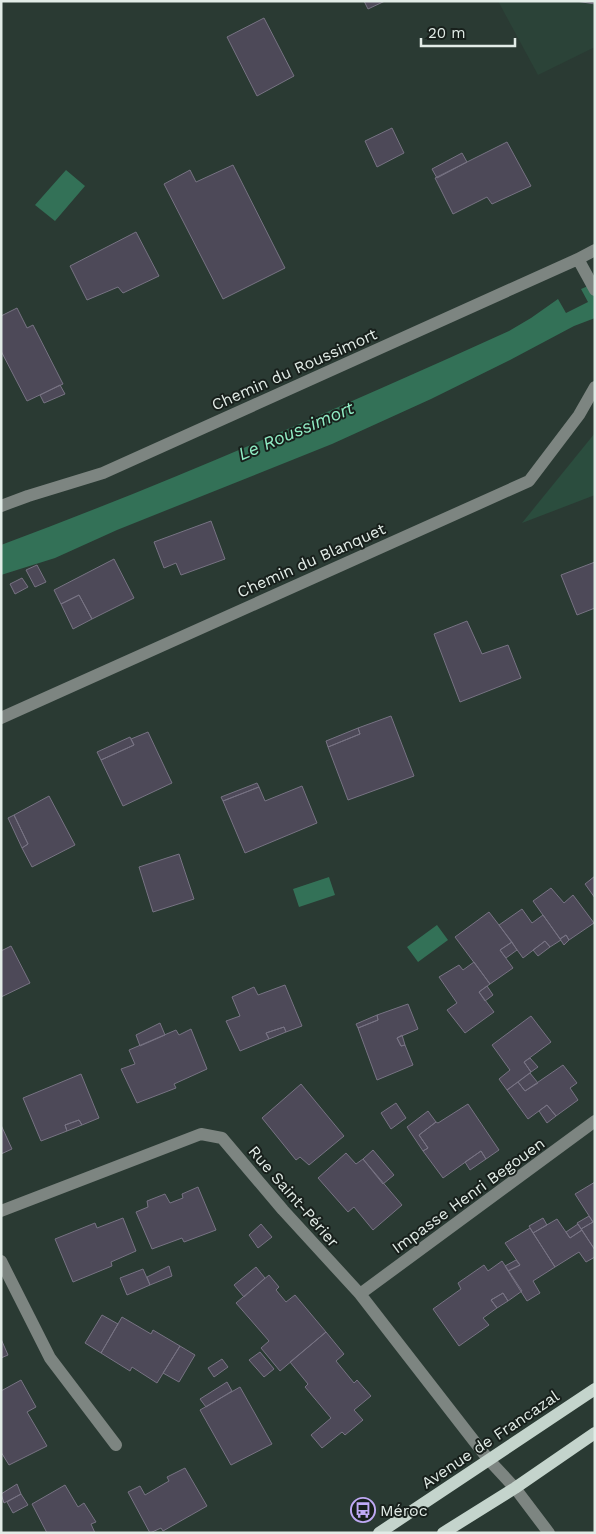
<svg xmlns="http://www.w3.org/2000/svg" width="596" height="1534" font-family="'Work Sans',sans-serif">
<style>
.built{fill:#2b4338}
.green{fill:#2b4d3e}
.water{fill:#337157}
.building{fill:#4d4958;stroke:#777383}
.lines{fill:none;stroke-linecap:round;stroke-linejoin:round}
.minor{stroke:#7d8581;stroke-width:12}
.major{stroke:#c4d4cc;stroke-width:12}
.labels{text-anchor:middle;stroke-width:4;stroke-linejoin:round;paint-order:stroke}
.street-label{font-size:16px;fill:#e2ece7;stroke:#18201c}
.poi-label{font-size:16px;fill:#e2ece7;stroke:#18201c;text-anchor:start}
.water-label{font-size:18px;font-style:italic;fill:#91edc5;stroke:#18201c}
</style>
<rect width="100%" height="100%" fill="#2a3a33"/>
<path class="built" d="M498 1H595V47L538 75Z"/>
<path class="green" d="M595 433V495L522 523Z"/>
<path class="water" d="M66 170 85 186 55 221 35 205Z
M595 283V318L574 326 510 360 431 399 332 444 117 530 55 558 1 575V545C173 481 341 407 509 331L531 318 558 299 566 313 588 302 581 289Z
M329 877 335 895 299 907 293 889Z
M437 925 448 940 418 962 407 947Z"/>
<path class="building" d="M364 1H385L368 9Z
M576 1H595V4Z
M264 18 294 76 257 96 227 37Z
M392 128 404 153 377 167 365 141Z
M507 142 531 186 492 204 487 197 453 214 435 178Z
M462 153 467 162 437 178 432 169Z
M233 165 285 268 223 299 164 184 190 170 196 182Z
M136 232 159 276 123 293 118 287 87 300 70 266Z
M17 308 27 328 33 325 63 384 27 401 1 351V316Z
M60 385 65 394 44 403 40 395Z
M211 521 225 559 181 575 176 563 164 568 154 542Z
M114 559 134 598 92 619 79 595 61 604 54 590Z
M595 562V608L577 615 561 575Z
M37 565 46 582 35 587 26 570Z
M22 578 28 587 15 594 10 584Z
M79 595 92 619 73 629 61 604Z
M467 621 482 654 508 645 521 678 460 702 434 634Z
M391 716 414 776 348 800 328 747 360 734 358 728Z
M358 728 360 734 328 747 326 741Z
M148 732 172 783 123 806 101 760 134 745 131 739Z
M130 737 134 745 101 760 97 752Z
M257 783 259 787 223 801 221 797Z
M302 786 317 823 245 853 223 801 259 787 265 801Z
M49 796 75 845 32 867 22 848 28 844 14 815Z
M14 815 28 844 22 848 8 818Z
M179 854 194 899 153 912 139 867Z
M595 876V898L585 884Z
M551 888 564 903 573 895 594 923 569 940 566 935 560 939 533 901Z
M522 909 532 923 543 915 561 940 550 947 545 941 523 958 499 925Z
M489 912 512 942 500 950 513 968 490 984 455 937Z
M566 935 569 940 564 945 560 939Z
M545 941 550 947 538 956 533 950Z
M512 942 517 950 506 958 500 950Z
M11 946 30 983 1 997V951Z
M474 962 490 984 479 992 494 1012 465 1033 447 1010 457 1003 439 977 459 965 463 970Z
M285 985 302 1026 286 1032 284 1027 266 1033 269 1039 240 1051 226 1021 240 1016 232 997 254 987 258 995Z
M487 986 493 995 485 1001 479 992Z
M408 1004 418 1029 397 1038 401 1046 405 1045 413 1065 377 1080 358 1028 378 1020 377 1015Z
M377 1015 378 1020 358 1028 356 1024Z
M531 1016 551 1042 524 1062 531 1072 507 1090 499 1079 510 1070 492 1045Z
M160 1023 165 1035 140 1046 136 1035Z
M284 1027 286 1032 269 1039 266 1033Z
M191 1029 207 1069 174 1084 176 1088 137 1103 121 1069 135 1064 129 1050 176 1030 179 1035Z
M402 1035 405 1045 401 1046 397 1038Z
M530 1058 538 1067 531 1072 524 1062Z
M563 1065 577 1083 570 1088 578 1100 556 1116 547 1105 528 1119 507 1090 518 1082 525 1091Z
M530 1073 538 1083 525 1091 518 1082Z
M81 1074 99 1118 82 1125 79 1120 65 1125 67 1131 41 1141 23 1098Z
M301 1084 344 1136 309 1165 300 1157 296 1160 262 1118Z
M396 1103 406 1118 391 1129 381 1113Z
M468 1104 499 1150 486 1159 481 1151 443 1178 423 1151 428 1148 419 1135 436 1122 438 1123Z
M547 1105 556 1116 547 1123 539 1111Z
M428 1111 436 1122 419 1135 428 1148 423 1151 407 1127Z
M79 1120 82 1125 67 1131 65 1125Z
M1 1125 12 1149 1 1154Z
M373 1150 394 1175 383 1184 363 1159Z
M481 1151 486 1159 470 1170 465 1162Z
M346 1153 356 1164 363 1159 402 1205 373 1230 354 1207 348 1212 318 1178Z
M595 1182V1250L581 1229 593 1222 575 1194Z
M198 1187 216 1230 184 1242 182 1238 152 1249 136 1212 148 1207 147 1201 165 1194 170 1203 183 1198 182 1194Z
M589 1216 593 1222 581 1229 577 1223Z
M123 1218 136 1251 111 1262 112 1266 73 1282 55 1239 95 1223 97 1228Z
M543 1218 547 1225 533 1233 529 1226Z
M557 1219 570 1238 582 1230 595 1250V1257L586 1262 579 1252 555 1267 533 1233Z
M261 1224 272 1237 258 1248 249 1235Z
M578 1224 582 1230 570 1238 566 1232Z
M530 1228 555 1267 533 1281 540 1293 527 1301 508 1271 520 1265 505 1243Z
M516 1260 520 1265 508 1271 505 1266Z
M502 1261 522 1291 508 1301 503 1293 491 1300 497 1308 483 1318 489 1325 459 1346 433 1309 461 1289 458 1283 484 1265 488 1271Z
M169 1266 172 1276 150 1285 147 1277Z
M256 1267 265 1278 244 1297 234 1285Z
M143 1269 150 1285 127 1295 120 1278Z
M269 1275 279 1287 276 1290 286 1302 295 1295 326 1332 280 1371 261 1348 269 1341 236 1303Z
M503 1293 508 1301 497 1308 491 1300Z
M102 1315 118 1324 101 1353 85 1343Z
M122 1317 151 1334 153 1330 180 1346 157 1383 132 1367 130 1371 101 1353Z
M326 1332 344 1354 336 1361 354 1383 357 1380 371 1396 354 1410 363 1420 345 1435 342 1432 322 1448 311 1435 331 1418 305 1387 308 1384 290 1362Z
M1 1339 8 1355 1 1358Z
M180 1346 195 1355 179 1382 163 1373Z
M260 1352 274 1369 264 1377 249 1360Z
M222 1359 228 1367 214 1377 208 1368Z
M21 1380 36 1407 27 1412 47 1446 9 1465 1 1452V1391Z
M227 1382 232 1391 206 1407 200 1399Z
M240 1387 272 1444 231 1465 200 1410Z
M185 1468 207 1506 163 1531 161 1528 150 1533 128 1492 140 1486 145 1495 169 1481 167 1477Z
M17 1484 21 1494 4 1503 1 1494Z
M65 1485 78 1507 84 1503 96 1522 91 1524 95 1533H47L32 1504Z
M21 1494 28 1505 13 1513 7 1502Z"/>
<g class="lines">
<path class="minor" d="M578 259 595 290
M1 506 28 496 103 473 578 259 595 250
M1 718 529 481 579 415 595 387
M1 1211 201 1134 222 1138 283 1210 360 1294 488 1459 515 1488 549 1533
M1 1261 50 1358 116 1445
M360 1294 595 1121"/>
<path class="major" d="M379 1533 595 1389
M443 1533 515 1488 595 1433"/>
</g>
<defs>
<symbol id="bus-ring" viewBox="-11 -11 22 22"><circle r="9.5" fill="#18201c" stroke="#bfa9f4" stroke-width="1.5"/><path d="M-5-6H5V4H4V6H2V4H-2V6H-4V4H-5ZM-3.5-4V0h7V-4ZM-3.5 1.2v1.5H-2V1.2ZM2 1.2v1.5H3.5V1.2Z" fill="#bfa9f4"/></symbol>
</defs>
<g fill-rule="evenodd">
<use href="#bus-ring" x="349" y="1496" width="28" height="28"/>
</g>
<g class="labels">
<g class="street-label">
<text transform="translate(294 369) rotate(-24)" y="6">Chemin du Roussimort</text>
<text transform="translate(311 560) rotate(-24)" y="6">Chemin du Blanquet</text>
<text transform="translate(468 1195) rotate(-36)" y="6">Impasse Henri Begouen</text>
<text transform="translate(294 1196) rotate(49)" y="6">Rue Saint-Périer</text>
<text transform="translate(490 1439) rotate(-34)" y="6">Avenue de Francazal</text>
</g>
<g class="poi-label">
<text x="380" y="1516">Méroc</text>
</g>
<g class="water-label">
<text transform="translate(296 431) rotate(-23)" y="6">Le Roussimort</text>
</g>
</g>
<rect width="596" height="1534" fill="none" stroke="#e2ece7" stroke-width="5"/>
<path d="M421 38v8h94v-8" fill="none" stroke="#e2ece7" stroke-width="2.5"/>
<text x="428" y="38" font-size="15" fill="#e2ece7" stroke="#18201c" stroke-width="4" paint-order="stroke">20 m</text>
</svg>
